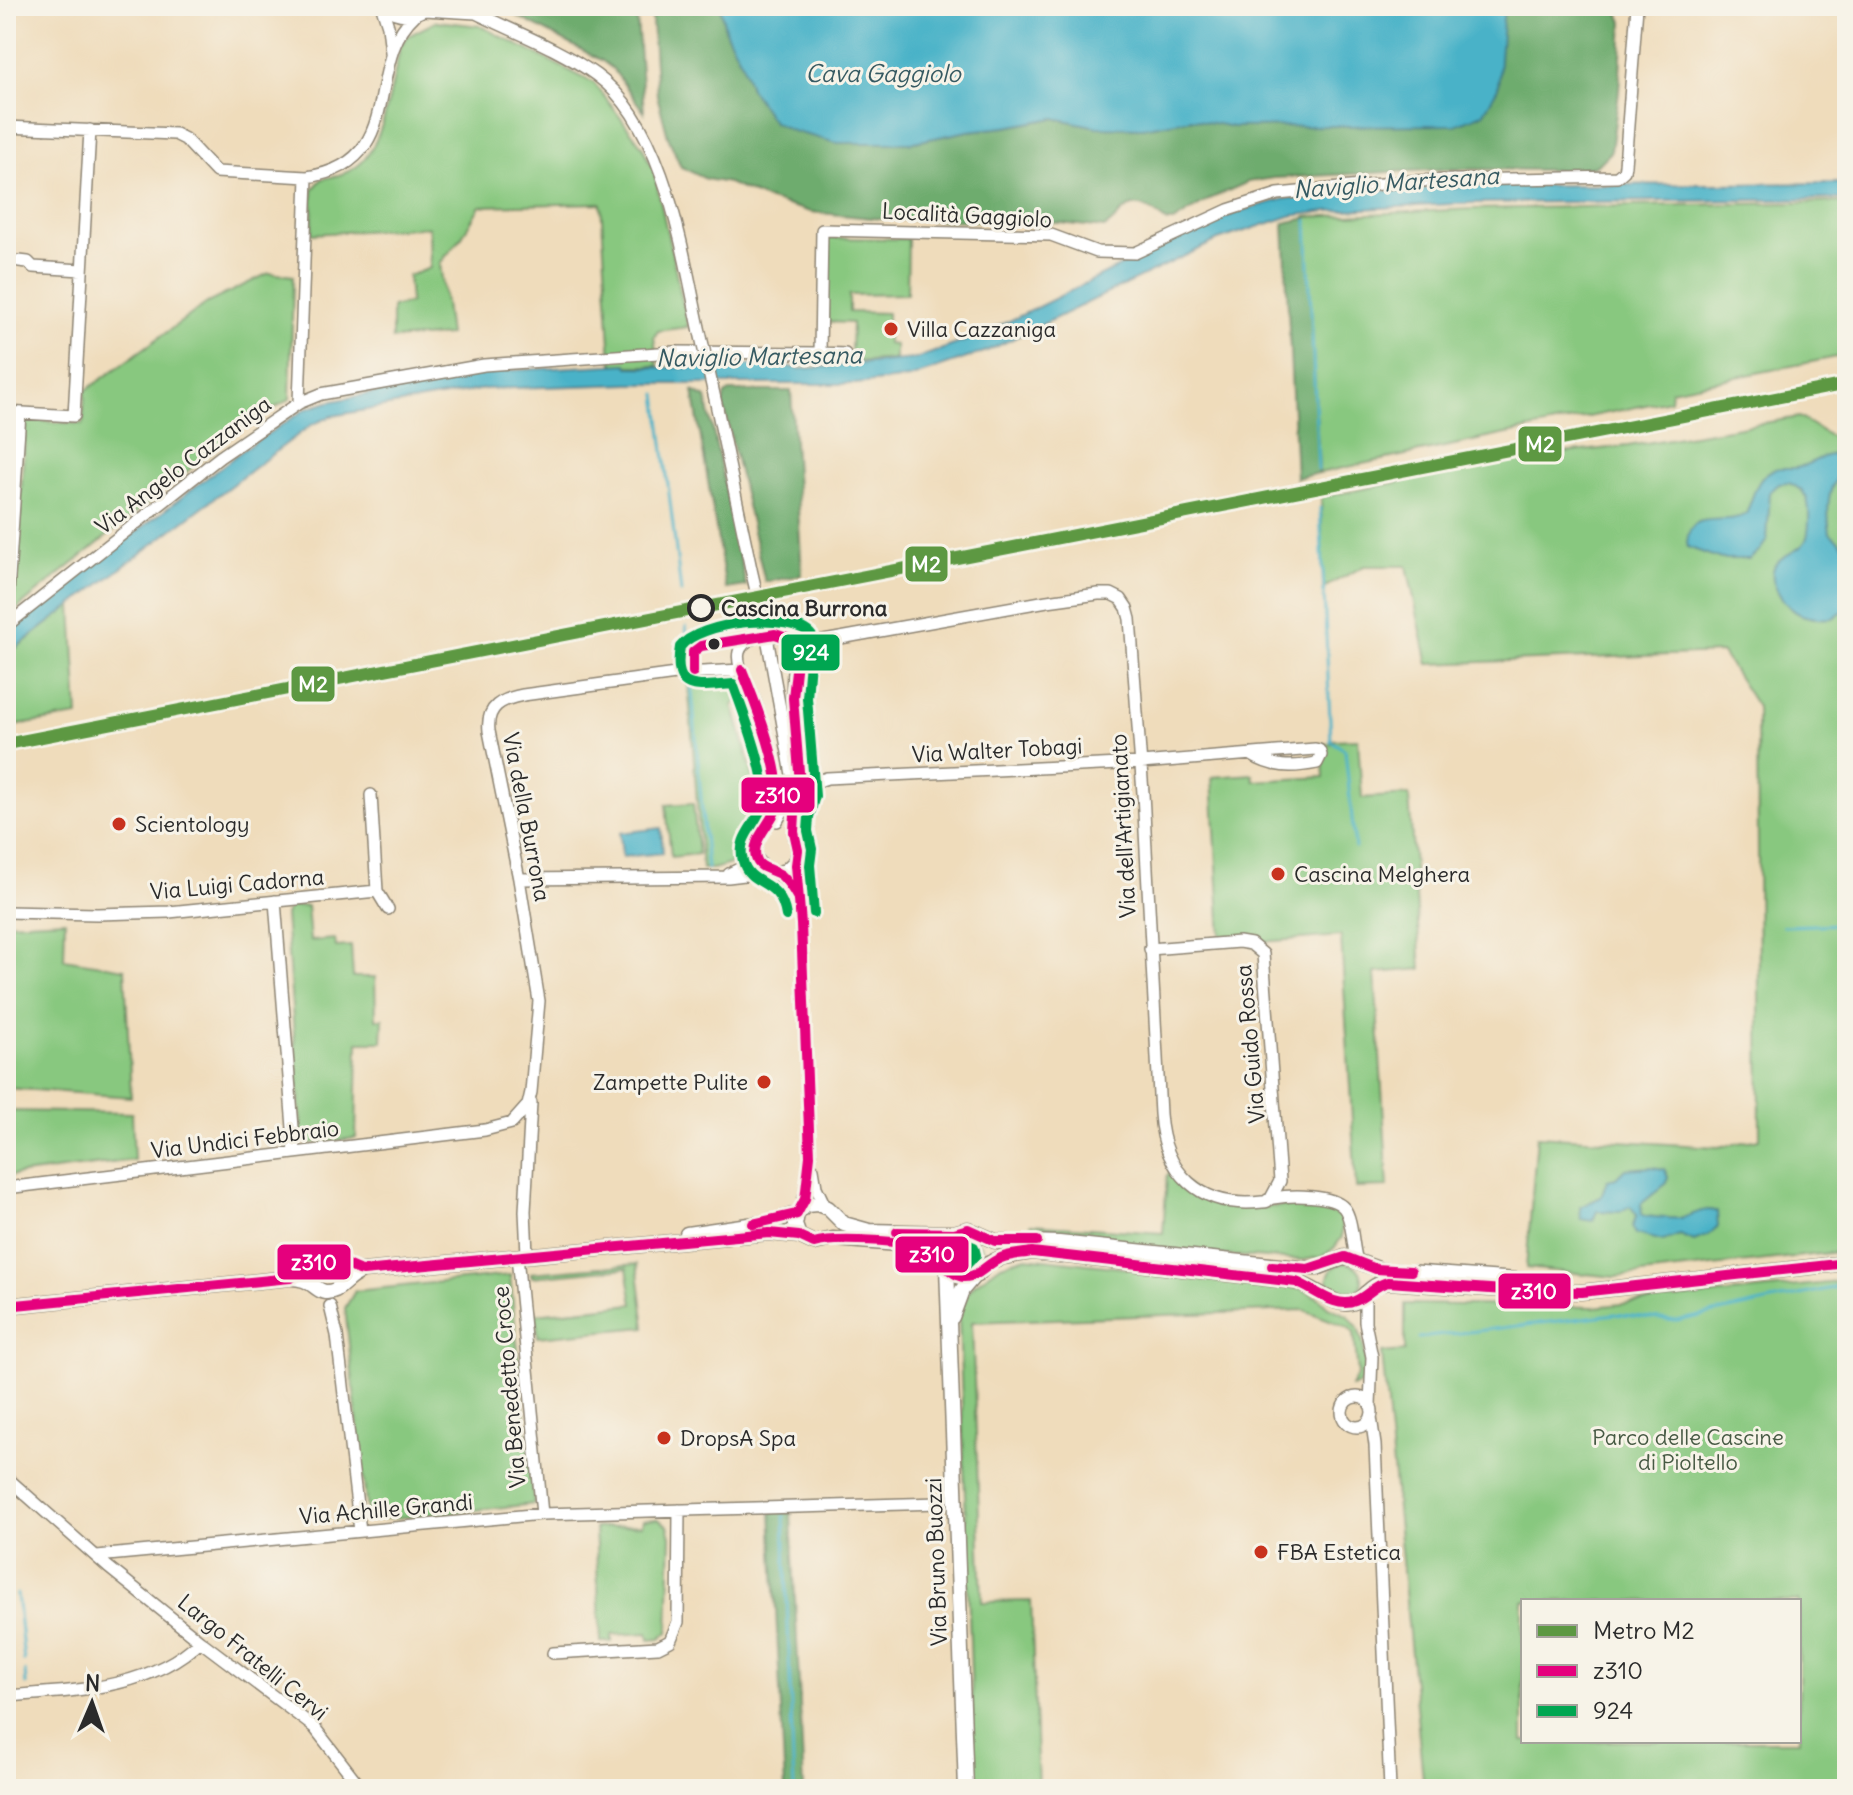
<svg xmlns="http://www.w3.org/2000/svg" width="1853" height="1795" font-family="Delius,sans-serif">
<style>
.green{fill:#88c87f;stroke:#5a7a55;stroke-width:2;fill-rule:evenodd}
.forest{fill:#6eac6e;stroke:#4c6c4c;stroke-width:2}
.water{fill:#49b2c8;stroke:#3a6e7a;stroke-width:2}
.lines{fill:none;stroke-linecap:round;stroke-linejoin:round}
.stream{stroke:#49b2c8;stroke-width:3}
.minor-casing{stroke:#8d8473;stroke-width:14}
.major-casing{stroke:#8d8473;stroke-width:17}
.minor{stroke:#fff;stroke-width:11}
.major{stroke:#fff;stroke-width:14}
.minor-bridge-casing{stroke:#8d8473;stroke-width:14;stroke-linecap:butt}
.minor-bridge{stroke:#fff;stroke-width:11}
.bus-1-casing{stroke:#f7f3e8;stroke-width:16}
.bus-2-casing{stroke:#f7f3e8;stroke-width:16}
.bus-1{stroke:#e5007d;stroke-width:10}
.bus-2{stroke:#00a651;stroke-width:10}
.metro-1-casing{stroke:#f7f3e8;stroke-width:18}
.metro-1{stroke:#5d9842;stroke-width:12}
.poi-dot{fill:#c8321e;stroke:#f7f3e8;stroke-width:3}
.stop-dot{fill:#f7f3e8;stroke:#2b2b2b;stroke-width:4}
.bus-dot{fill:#2b2b2b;stroke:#f7f3e8;stroke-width:3}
.labels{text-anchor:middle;stroke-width:6;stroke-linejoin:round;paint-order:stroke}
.street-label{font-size:22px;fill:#2b2b2b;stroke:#f7f3e8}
.poi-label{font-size:22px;fill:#2b2b2b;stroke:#f7f3e8;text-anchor:start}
.stop-label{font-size:22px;font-weight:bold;fill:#2b2b2b;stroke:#f7f3e8;text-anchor:start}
.park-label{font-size:22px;fill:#475a44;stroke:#f7f3e8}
.water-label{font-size:24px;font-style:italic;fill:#365a62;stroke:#f7f3e8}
.line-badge{stroke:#f7f3e8;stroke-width:3}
.badge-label{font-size:22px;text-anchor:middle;font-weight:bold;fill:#fff}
</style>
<rect width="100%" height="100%" fill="#f7f3e8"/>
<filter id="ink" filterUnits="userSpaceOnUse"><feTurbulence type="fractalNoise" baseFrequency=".0125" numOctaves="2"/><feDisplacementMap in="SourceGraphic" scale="16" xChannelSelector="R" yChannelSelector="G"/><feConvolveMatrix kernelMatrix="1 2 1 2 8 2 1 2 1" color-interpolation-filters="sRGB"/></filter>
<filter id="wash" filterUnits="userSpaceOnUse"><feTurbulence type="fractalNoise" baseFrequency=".006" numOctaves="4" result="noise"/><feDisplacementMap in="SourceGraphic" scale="32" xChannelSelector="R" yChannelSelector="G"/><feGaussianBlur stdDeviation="1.8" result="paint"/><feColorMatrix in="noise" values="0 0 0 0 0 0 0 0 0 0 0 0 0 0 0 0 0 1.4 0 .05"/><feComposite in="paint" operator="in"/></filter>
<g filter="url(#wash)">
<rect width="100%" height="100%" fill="#efdcbb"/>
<path class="green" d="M437 21 480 26 594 83 642 146 654 172 688 327 658 331 654 337 658 366H615L611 360 601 203 480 206 460 240 440 263 449 335 392 339V307L410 303 408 276 430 268 429 227 312 234 313 189 322 179C336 176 351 173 362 162 386 137 392 79 401 45L408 36Z
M1847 202V355L1671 390 1670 400 1319 473 1306 217 1473 209Z
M825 238 908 239 907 294 849 295V312L887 313V344L895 345V359L854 362 851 352 852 323 824 322Z
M269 273 293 276 290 399 246 424 13 612 26 420 83 424 85 391 207 303Z
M1799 417 1830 436 1847 433V1251L1615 1277 1526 1268 1537 1136 1718 1147 1760 1139 1757 707 1722 653 1428 664 1407 566H1364L1323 588 1321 497 1535 456 1628 446Z
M72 605 78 716 6 727V656Z
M688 680C709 681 732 676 744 696L733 705 763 811 735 851 734 863 713 869H702Z
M1358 739 1362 798 1409 795 1421 969 1375 973 1388 1187 1356 1188 1341 936 1260 942 1247 937 1221 938 1212 777 1253 774 1254 781 1324 777 1322 744 1333 743V740Z
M693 803 698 854 671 857 666 805Z
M307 906 310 941 335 939 336 947 351 946 353 977H375L376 1019H383L382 1042H358L356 1138 308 1144 302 1137 285 915 289 907Z
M65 920 64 959 125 969 131 1097 6 1088V923Z
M6 1111 132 1113 134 1160 6 1176Z
M1171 1170C1214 1221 1265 1206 1324 1203L1332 1206 1342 1217V1237L1334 1248 1321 1257 1303 1260 1203 1254 1040 1236 1033 1229 1031 1224 1163 1233 1167 1176Z
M951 1254a16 16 0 1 1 32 0a16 16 0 1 1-32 0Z
M1026 1257 1300 1288 1319 1298 1328 1307 1347 1315 1357 1326 1363 1343 1366 1367 1364 1377 1359 1385 1351 1387 1358 1374 1354 1333 1348 1327 1304 1310 972 1322 982 1602 1031 1601 1038 1789H975L959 1318 968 1292 975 1284 1001 1265Z
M1328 1280a17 17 0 1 1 34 0a17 17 0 1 1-34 0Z
M637 1264 645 1327 538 1337 536 1314 633 1304 627 1268 532 1277 531 1273Z
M510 1275 534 1504 368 1521 345 1308 355 1291Z
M1847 1281V1789H1424L1382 1353 1405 1351V1304L1593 1307ZM1523 1601H1799V1741H1523Z
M658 1519 668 1526 671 1536 668 1632 660 1639 649 1640 648 1633 612 1635V1642H601L595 1528 642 1525 643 1520Z"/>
<path class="forest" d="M498 6H636L644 112 613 69 601 60Z
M651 6H720L726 33 742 63 750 88 837 143H910L968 131 1006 127 1054 118 1097 127 1142 128 1192 119 1211 122 1502 20 1504 6H1614L1623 21 1619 91 1611 151 1596 166 1571 170 1448 169 1274 178 1248 182 1212 198 1173 222H1167C1152 211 1137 196 1120 214 1114 220 1112 224 1104 228L1060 223 881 219 811 212 763 198 728 183 706 179 681 167 668 137 657 95Z
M1307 218 1319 473 1296 478 1284 223Z
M693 391 706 398 746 586 726 589Z
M730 391H791L802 575 765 582 723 404 725 394Z
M771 1511 791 1513 804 1789H785Z"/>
<path class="water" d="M720 6H1504L1498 88 1483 114 1455 125 1233 127 1192 119 1142 128 1097 127 1054 118 1006 127 968 131 910 143H837L792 131 773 122 750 88 742 63 726 33Z
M1847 183V199L1471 203 1327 211 1290 216 1218 240 987 351 909 378 856 384H630L484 389 332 416 311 425 6 655V632L243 450 306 409 328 402 482 372 627 364 628 367 723 368V366L776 364 800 369 915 359 979 336 1204 225 1247 209 1284 199 1336 193 1475 186Z
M1847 453V470C1825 482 1827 512 1830 533L1847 548V608L1833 618C1823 619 1811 618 1802 615 1786 609 1766 582 1775 565 1781 554 1798 553 1805 542 1810 534 1810 509 1807 499 1804 491 1796 486 1789 483L1779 484 1770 492 1767 540 1760 550 1749 559H1721L1687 547C1687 505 1722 528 1746 514 1753 498 1756 475 1775 469 1783 466 1793 470 1800 467 1819 460 1825 453 1847 453Z
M661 828 663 853 622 857 620 833Z
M1652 1167 1664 1169 1668 1177 1667 1183 1641 1204 1642 1215C1647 1217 1675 1219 1680 1218 1694 1216 1703 1206 1717 1212L1718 1226 1709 1235 1694 1241 1680 1235 1663 1241 1636 1234 1632 1227 1637 1215 1630 1206 1620 1212 1597 1211 1593 1221 1581 1219 1580 1207 1601 1197 1607 1180 1616 1178 1625 1169Z"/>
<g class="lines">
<path class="stream" d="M1307 220 1318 470
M657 394 681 592
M1320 508 1331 741 1345 750 1355 848
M686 627 687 635
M691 680 707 869
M1783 926 1847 924
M1419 1338 1615 1314 1677 1321 1847 1285
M784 1516 794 1789
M17 1594 24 1661
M25 1671 26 1684
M1618 1789H1639"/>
</g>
</g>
<g filter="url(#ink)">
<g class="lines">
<defs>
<path id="minor" d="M383 6C398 18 415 18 430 6
M468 6 476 13C515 32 560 49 596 75 665 124 683 254 700 332
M382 7 388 26 391 52
M425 10 476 13
M6 127 175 134 185 139 216 172 307 177 299 403
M307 177C409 162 362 63 415 15
M19 261 28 262 33 267 82 270
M820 353 845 354
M717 408 751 569
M6 412 74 416 90 130
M6 623 20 413
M6 626 220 457 299 403 321 394 484 365 673 352 820 353 822 230 1051 235 1097 252 1135 253 1228 210 1278 194 1412 181 1617 177 1624 171 1625 165 1637 6
M799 642C784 681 799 749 800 792
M768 643 795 791 794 836 798 850 795 860 785 870 774 872 765 869 755 855C755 832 780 819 778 793 775 764 764 732 756 704 752 689 735 667 739 652 741 646 746 641 752 639 778 629 792 644 818 642L1047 601 1098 594H1111L1121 599 1127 608 1130 619 1143 793 1160 1114C1164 1173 1200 1209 1262 1202 1273 1201 1262 1201 1273 1198 1291 1195 1332 1194 1344 1208 1353 1219 1352 1246 1357 1261
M371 795 377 891
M801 796 812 783 827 778 1141 763 1315 749 1319 750 1321 755 1317 763C1292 768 1272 768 1250 754
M777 821 787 803 791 786
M795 860 801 924 810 1143 808 1183 801 1208
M774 872 792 887 798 899
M729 874 745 866 755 855
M519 879 728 877 770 872
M377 891 388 909
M275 901 295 1153
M6 912 97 914 169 912 377 891
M1150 949 1239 942 1251 944 1263 954 1280 1181 1271 1198
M813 1169 816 1187 825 1206
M6 1188 485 1130 512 1123 528 1105 531 1092 539 1001 519 879 489 731C486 706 502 699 523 695L683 673 742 670
M527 1254 525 1211 531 1103
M517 1256 542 1514
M1365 1292V1322L1372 1357 1370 1405
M330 1306 337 1335 360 1531
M1342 1412a15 15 0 1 1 30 0a15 15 0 1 1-30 0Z
M1371 1417 1375 1445 1390 1789
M6 1477 108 1567 200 1641 314 1727 362 1789
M97 1556 542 1514 940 1503
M553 1653 658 1647 670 1641 678 1622 679 1510
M6 1696C71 1691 150 1690 200 1641"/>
<path id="major" d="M954 1233 945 1243 942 1256 949 1270 962 1277 977 1275 988 1264 1003 1257 1032 1252 1296 1282C1315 1287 1337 1311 1356 1301 1369 1294 1369 1285 1388 1282L1519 1291 1581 1292 1847 1263
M687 1234 769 1222 797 1214
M799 1236 795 1225 797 1214 806 1205 817 1204 828 1208 844 1224 869 1231 954 1233 968 1229 995 1241 1059 1243 1300 1268H1317L1345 1257 1381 1270 1559 1283
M947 1267 966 1789
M291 1278C294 1278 301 1279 304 1280 316 1284 320 1297 335 1290 346 1284 347 1277 363 1271
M6 1306 290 1278C308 1273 315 1255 328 1257 340 1258 343 1269 363 1271L769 1233 799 1236 814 1243 833 1239 912 1245 929 1250 943 1261
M952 1317 962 1290 974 1276"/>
</defs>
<use href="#minor" class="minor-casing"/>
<use href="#major" class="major-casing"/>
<use href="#minor" class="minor"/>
<use href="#major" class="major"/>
<defs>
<path id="minor-bridge" d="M700 332 717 408
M751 569 768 643"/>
</defs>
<use href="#minor-bridge" class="minor-bridge-casing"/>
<use href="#minor-bridge" class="minor-bridge"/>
<defs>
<path id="bus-1" d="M742 670C755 702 781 767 778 801 776 821 750 838 756 858 759 869 772 869 781 875 789 882 794 891 799 900
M693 672V652L701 646 775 634 799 642
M753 1224 797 1214 805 1199 810 1156 801 924 796 865 798 850 794 832 795 814 801 796 793 698 799 642
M897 1232 954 1233 968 1229 995 1241H1037
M1272 1266 1308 1269 1345 1257 1376 1269 1411 1271
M6 1306 290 1278C303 1273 317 1254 332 1258 343 1261 351 1269 363 1271L769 1233 799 1236 814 1243C832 1237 908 1240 924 1249 937 1256 951 1276 964 1277 980 1277 987 1263 1001 1258 1011 1254 1022 1254 1032 1252L1296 1282C1313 1288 1336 1310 1355 1301 1368 1296 1374 1285 1388 1282L1519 1291 1581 1292 1847 1263"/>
<path id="bus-2" d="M786 916C780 877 750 888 743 861 736 837 757 825 763 804 770 781 742 708 733 684 697 686 672 695 680 647 698 622 792 610 812 636L807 698 815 796 809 817 808 831 812 849 810 865 814 913
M966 1244 974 1247 976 1255 961 1270 959 1260 948 1247Z"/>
</defs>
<use href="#bus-1" class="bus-1-casing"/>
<use href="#bus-2" class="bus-2-casing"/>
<use href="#bus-1" class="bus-1"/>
<use href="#bus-2" class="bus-2"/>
<defs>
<path id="metro-1" d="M6 744 1847 384"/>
</defs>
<use href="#metro-1" class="metro-1-casing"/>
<use href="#metro-1" class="metro-1"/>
</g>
</g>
<g class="poi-dot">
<circle cx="891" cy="329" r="8"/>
<circle cx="119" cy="824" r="8"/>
<circle cx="1278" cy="874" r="8"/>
<circle cx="764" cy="1082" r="8"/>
<circle cx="664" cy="1438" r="8"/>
<circle cx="1261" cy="1552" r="8"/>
</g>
<circle class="stop-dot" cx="701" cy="608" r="12"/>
<circle class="bus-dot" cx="714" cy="644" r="7"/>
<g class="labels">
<g class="street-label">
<text transform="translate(967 215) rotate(3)" y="8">Località Gaggiolo</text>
<text transform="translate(183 465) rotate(-37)" y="8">Via Angelo Cazzaniga</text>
<text transform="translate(997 750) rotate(-3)" y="8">Via Walter Tobagi</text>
<text transform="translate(527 817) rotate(79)" y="8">Via della Burrona</text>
<text transform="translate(1123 826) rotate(-93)" y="8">Via dell'Artigianato</text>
<text transform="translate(237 884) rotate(-5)" y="8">Via Luigi Cadorna</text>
<text transform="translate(1250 1044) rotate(-95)" y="8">Via Guido Rossa</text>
<text transform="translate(245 1139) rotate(-7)" y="8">Via Undici Febbraio</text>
<text transform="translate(509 1387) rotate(-95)" y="8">Via Benedetto Croce</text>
<text transform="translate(386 1509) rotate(-5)" y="8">Via Achille Grandi</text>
<text transform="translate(936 1562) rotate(-92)" y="8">Via Bruno Buozzi</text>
<text transform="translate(253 1657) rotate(39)" y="8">Largo Fratelli Cervi</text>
</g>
<g class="poi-label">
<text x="907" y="337">Villa Cazzaniga</text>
<text x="135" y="832">Scientology</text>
<text x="1294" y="882">Cascina Melghera</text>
<text x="748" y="1090" text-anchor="end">Zampette Pulite</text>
<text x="680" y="1446">DropsA Spa</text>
<text x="1277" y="1560">FBA Estetica</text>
</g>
<g class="stop-label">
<text x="721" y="616">Cascina Burrona</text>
</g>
<g class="park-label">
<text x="1688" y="1445">Parco delle Cascine<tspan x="1688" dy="25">di Pioltello</tspan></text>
</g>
<g class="water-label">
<text x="883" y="82">Cava Gaggiolo</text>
<text transform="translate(1396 183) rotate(-4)" y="8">Naviglio Martesana</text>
<text transform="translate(759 357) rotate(-1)" y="8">Naviglio Martesana</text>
</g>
</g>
<g class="line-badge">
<rect x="1517" y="425" width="46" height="38" rx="8" fill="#5d9842"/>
<rect x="904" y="545" width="45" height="38" rx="8" fill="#5d9842"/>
<rect x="780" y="633" width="61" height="39" rx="8" fill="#00a651"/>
<rect x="290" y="665" width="46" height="38" rx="8" fill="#5d9842"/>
<rect x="740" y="776" width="76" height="38" rx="8" fill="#e5007d"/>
<rect x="894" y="1235" width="76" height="39" rx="8" fill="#e5007d"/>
<rect x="276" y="1243" width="76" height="38" rx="8" fill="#e5007d"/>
<rect x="1497" y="1272" width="75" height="38" rx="8" fill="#e5007d"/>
</g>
<g class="badge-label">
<text x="1540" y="452">M2</text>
<text x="926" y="572">M2</text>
<text x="811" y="660">924</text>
<text x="313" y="692">M2</text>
<text x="778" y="803">z310</text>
<text x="932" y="1262">z310</text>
<text x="314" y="1270">z310</text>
<text x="1534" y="1299">z310</text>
</g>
<rect width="1853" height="1795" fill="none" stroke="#f7f3e8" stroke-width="32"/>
<rect x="1521" y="1599" width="280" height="144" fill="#f7f3e8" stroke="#a5a39c" stroke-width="2"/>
<rect x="1537" y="1625" width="40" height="12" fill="#5d9842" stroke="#a5a39c" stroke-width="2"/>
<text x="1593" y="1639" font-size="24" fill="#2b2b2b">Metro M2</text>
<rect x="1537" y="1665" width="40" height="12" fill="#e5007d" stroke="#a5a39c" stroke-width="2"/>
<text x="1593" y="1679" font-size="24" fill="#2b2b2b">z310</text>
<rect x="1537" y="1705" width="40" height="12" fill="#00a651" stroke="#a5a39c" stroke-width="2"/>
<text x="1593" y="1719" font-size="24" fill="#2b2b2b">924</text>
<g transform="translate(92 1703) rotate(2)" stroke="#f7f3e8" stroke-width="6" paint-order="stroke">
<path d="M0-6L14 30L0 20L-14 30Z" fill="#2b2b2b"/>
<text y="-12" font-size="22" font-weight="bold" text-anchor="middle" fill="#2b2b2b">N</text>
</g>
</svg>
